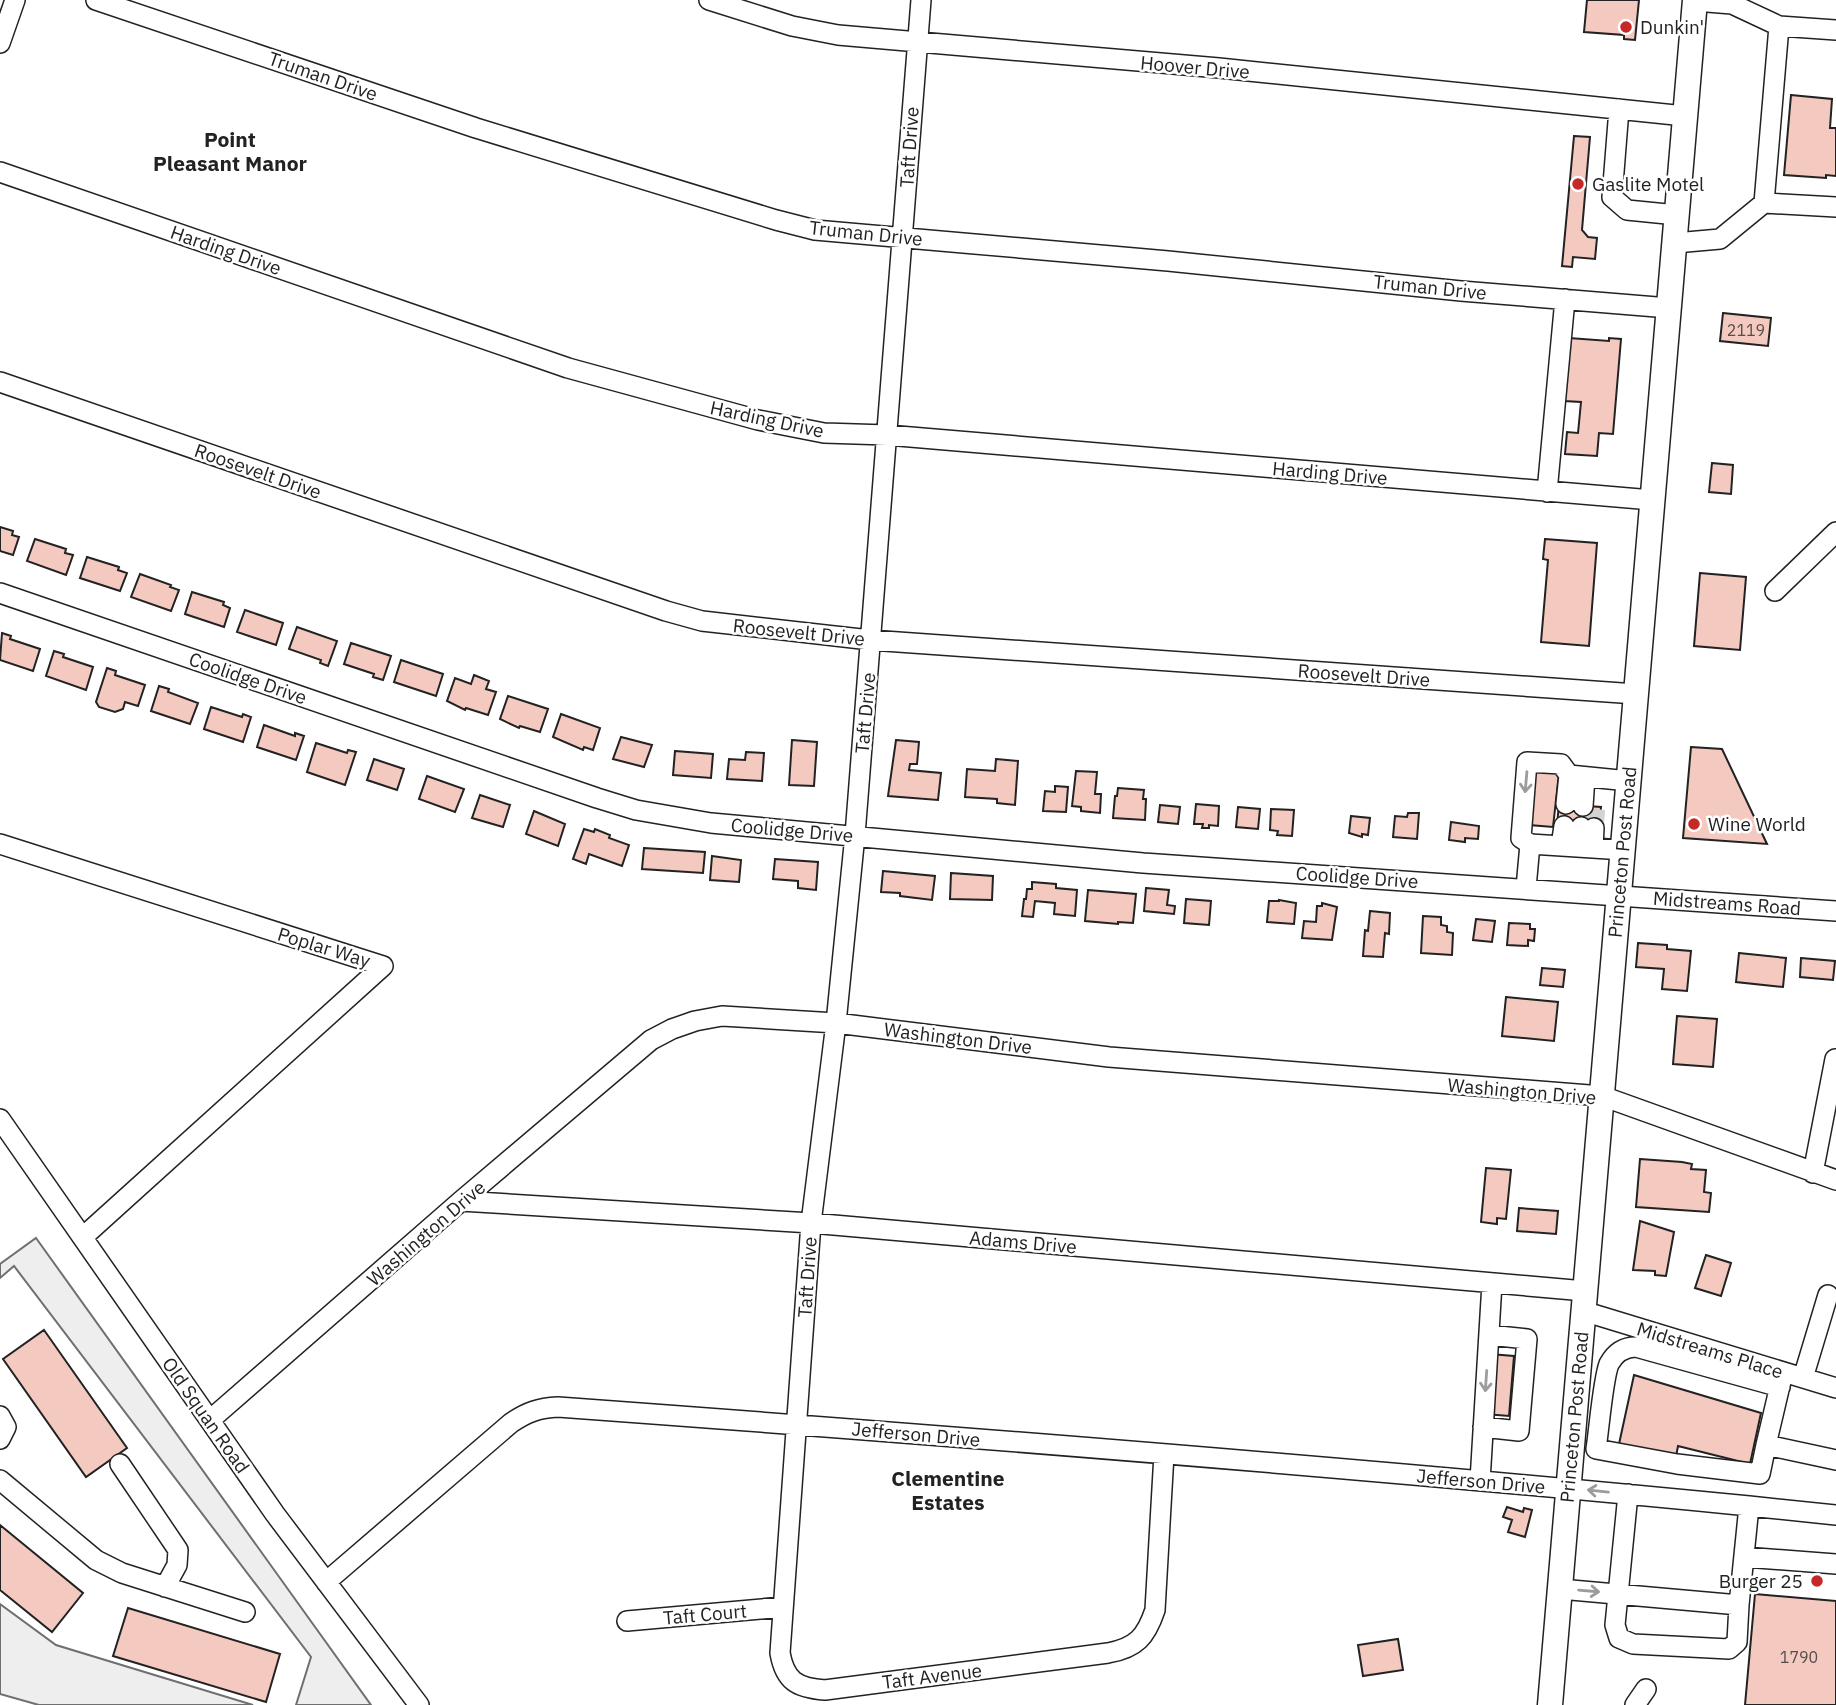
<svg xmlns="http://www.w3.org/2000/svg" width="1836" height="1705" font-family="'IBM Plex Sans',sans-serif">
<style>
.green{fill:#eee;stroke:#6f6f6f;stroke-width:2}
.building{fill:#f3c9c0;stroke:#222;stroke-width:2}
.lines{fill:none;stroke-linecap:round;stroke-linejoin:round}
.minor-tunnel{stroke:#d3d3d3;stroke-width:19;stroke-dasharray:19 10;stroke-linecap:butt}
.minor-casing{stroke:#222;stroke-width:22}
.major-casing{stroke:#222;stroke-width:27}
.minor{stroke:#fff;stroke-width:19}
.major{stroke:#fff;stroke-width:24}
.oneway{stroke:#9c9c9c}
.poi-dot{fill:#c62828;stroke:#fff;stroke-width:2.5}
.labels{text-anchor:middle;stroke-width:5;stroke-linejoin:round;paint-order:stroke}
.number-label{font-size:16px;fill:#564c4a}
.poi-label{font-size:19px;fill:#222;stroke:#fff;text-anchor:start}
.street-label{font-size:19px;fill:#222;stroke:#fff}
.neighbourhood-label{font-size:21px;font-weight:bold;fill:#222;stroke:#fff}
</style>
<rect width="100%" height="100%" fill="#fff"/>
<path class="green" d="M36 1238 371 1705H296L311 1657 14 1266 0 1278V1264Z
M0 1604 56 1645 253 1705H39L0 1694Z"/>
<path class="building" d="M1587 0H1639L1635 40 1624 39V35L1584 32Z
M1791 95 1832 99 1830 128H1836V176L1826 175V178L1784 175Z
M1574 136 1590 137 1582 230 1588 237 1597 238 1595 259 1573 257 1572 267 1562 266Z
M1723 313 1771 318 1768 346 1720 341Z
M1569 338 1609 341V338L1621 339 1613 434 1599 433 1597 456 1565 454 1567 432 1578 433 1581 402 1564 401Z
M1712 463 1733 465 1731 494 1709 492Z
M0 527 13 531 12 535 19 537 13 555 0 551Z
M35 539 66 549 65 553 73 555 66 575 27 561Z
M1545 539 1597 543 1589 646 1541 642 1548 560 1543 559Z
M87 557 119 567 118 570 127 573 120 591 80 578Z
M1700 573 1746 577 1740 650 1694 646Z
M140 574 171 585 170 587 179 590 171 611 131 597Z
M192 592 224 602 223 605 230 608 224 627 185 614Z
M245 610 283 623 276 645 237 632Z
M297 627 337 641 328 666 320 663 321 660 289 649Z
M2 633 11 636 10 639 40 649 33 671 0 660Z
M351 643 391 656 383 680 373 677 374 674 344 664Z
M54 651 64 654 63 657 93 667 86 690 46 676Z
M401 660 443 674 436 696 394 682Z
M107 668 116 671 115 675 145 685 138 706 125 702 123 709 115 712 99 707 96 702Z
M474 675 489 681 486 689 496 692 488 715 466 708 465 710 447 701 455 678 471 684Z
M159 686 169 689 168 692 198 703 190 724 151 711Z
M508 696 548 709 540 732 520 726 519 728 500 719Z
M211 707 242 717 243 714 251 717 243 742 204 729Z
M561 714 600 728 593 750 584 747 583 750 553 737Z
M264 725 295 736V733L304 736 296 760 257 747Z
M621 737 652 745 644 767 613 759Z
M792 740 817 742 814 786 789 785Z
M896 740 919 742 917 764H910L909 770 941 773 938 800 888 796Z
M316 743 347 753 348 750 356 752 345 785 307 772Z
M1691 747 1722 749 1767 844 1683 838Z
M675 751 713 754 711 778 673 775Z
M746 752 764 753 762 781 727 779 729 759 745 760Z
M374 759 404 769 397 790 367 780Z
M996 759 1018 761 1015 805 997 803V799L965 797 967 769 995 771Z
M1076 771 1097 772 1095 794H1101L1100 813 1081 811V807L1072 806Z
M1534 771 1559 773 1553 827 1529 825Z
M427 776 464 789 455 812 419 799Z
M1055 786 1068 787 1066 812 1043 811 1045 791 1055 792Z
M1118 788 1144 790 1143 799H1146L1145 820 1113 818 1115 796H1117Z
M480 795 510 805 503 827 472 818Z
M1196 804 1219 806 1218 826 1209 825V828H1202L1203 824H1194Z
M1559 804 1601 807 1599 829 1557 825Z
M1160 805 1180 807 1178 824 1158 822Z
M1238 807 1260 809 1258 829 1236 827Z
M1271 809 1294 810 1292 836 1277 835 1278 831 1270 830Z
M534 811 565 824 558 846 526 834Z
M1408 813H1419L1417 839 1393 837 1395 816 1407 817Z
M1351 816 1370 818 1368 835 1362 834V837L1349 833Z
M1451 822 1479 826 1478 839 1465 838V842L1449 840Z
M584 829 594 832 595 829 610 835 609 838 629 845 622 866 589 854 586 864 573 859Z
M644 848 705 852 703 873 642 869Z
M712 856 741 860 739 882 710 880Z
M775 859 818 862 816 890 798 888V881L773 879Z
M883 871 935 876 932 900 900 896V893L881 892Z
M951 873 993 876 992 900 950 899Z
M1032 882 1056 884V888L1077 890 1075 916 1054 914 1055 903 1035 901 1033 917 1022 916 1024 899H1026L1027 889H1032Z
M1146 888 1169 890 1167 905 1175 906 1174 914 1144 911Z
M1088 890 1136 894 1133 923 1118 922V924L1085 921Z
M1186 899 1211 901 1209 925 1184 923Z
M1279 900 1296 903 1294 924 1267 922 1269 901H1279Z
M1322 903 1337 907 1332 940 1302 938 1304 921 1316 922 1317 906H1322Z
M1370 911 1390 913 1389 934 1385 933 1383 957 1363 956 1365 930 1368 931Z
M1423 916 1441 917V925L1447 926V932L1453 933 1452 955 1421 953Z
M1476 919 1495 921 1492 942 1473 940Z
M1509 923 1530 924V929H1535L1534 941 1528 940V946L1507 945Z
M1638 943 1667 945V949L1691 951 1687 991 1662 989 1664 969 1636 967Z
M1739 953 1786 958 1783 987 1736 982Z
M1801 958 1835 961 1833 980 1800 977Z
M1542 968 1565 970 1563 987 1540 985Z
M1506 997 1558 1002 1554 1041 1502 1036Z
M1677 1016 1717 1019 1713 1067 1673 1064Z
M1640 1159 1682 1162 1692 1164 1691 1169 1706 1170 1704 1192 1711 1193 1709 1212 1636 1207Z
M1486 1168 1511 1170 1506 1219 1497 1218V1224L1481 1222Z
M1519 1208 1558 1211 1556 1234 1517 1231Z
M1640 1221 1674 1232 1666 1276 1655 1275V1271L1633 1270Z
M1706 1255 1731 1263 1721 1296 1695 1288Z
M44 1330 127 1448 86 1477 3 1359Z
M1489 1354 1514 1356 1509 1416 1485 1414Z
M1634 1375 1761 1413 1750 1464 1678 1446 1676 1457 1619 1444Z
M1507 1507 1523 1512 1524 1508 1532 1510 1525 1537 1508 1532 1512 1520 1503 1517Z
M0 1525 83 1593 52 1632 0 1590Z
M1755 1594 1836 1601V1705H1745Z
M128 1608 280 1654 266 1702 113 1656Z
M1398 1639 1403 1670 1363 1676 1358 1645Z"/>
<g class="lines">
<path class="minor-tunnel" d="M1594 828 1596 806"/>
<defs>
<path id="minor" d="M96 0 476 128 776 220 815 230 1168 261 1461 291 1669 308
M709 0 792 26 838 35 1219 68 1685 116
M921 0 855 835 836 1023 811 1223 780 1653C785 1681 797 1688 825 1690L1108 1653C1136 1648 1146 1637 1155 1610L1164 1454
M1695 1 1732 4 1779 26 1836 30
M1779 26 1764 203 1836 207
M0 43 15 0
M1619 109 1612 197 1627 210 1677 215
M0 172 568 368 758 420 824 433 887 435 1652 500
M1675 243 1720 239 1764 203
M0 382 666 611 702 621 870 640 1636 694
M1547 492 1565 299
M1775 591 1836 532
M0 593 597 798 636 810 711 823 1143 863 1836 911
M1569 775 1629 781
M1583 806 1585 777
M0 844 383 966 83 1237
M1530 844 1521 838 1527 762 1561 764 1569 775 1566 804
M1561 846 1564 826
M1579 847 1581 827
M1593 848 1594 828
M1526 888 1530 844 1624 850
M0 1119 275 1514 419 1705
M1813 1173 1835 1059
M461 1201 811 1223 1585 1291
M1583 1311 1836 1388
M1782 1377 1766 1445 1836 1460
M1803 1378 1828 1295
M0 1416 6 1427 0 1439
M210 1420 461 1201 651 1040 672 1029 695 1021 722 1016 836 1023 1109 1057 1602 1096 1836 1180
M1483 1427 1519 1431 1527 1339 1489 1335
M1766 1445 1760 1474 1677 1464 1596 1449C1599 1430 1603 1379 1609 1364 1615 1353 1624 1347 1636 1347L1780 1387
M120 1464 178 1550 177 1565 165 1587
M0 1480 96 1560 122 1573 245 1612
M1480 1481 1492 1283
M1628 1494 1615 1625 1619 1638 1633 1644 1729 1649 1737 1642 1739 1605
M1749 1506 1836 1515
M1744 1557 1836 1564
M326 1582 511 1423C527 1412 539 1408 558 1407 955 1436 1352 1467 1749 1506L1739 1605 1560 1589
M627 1621 783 1607
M1635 1705 1646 1689"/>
<path id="major" d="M1550 1705 1695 0"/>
</defs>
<use href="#minor" class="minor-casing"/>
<use href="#major" class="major-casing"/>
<use href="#minor" class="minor"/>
<use href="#major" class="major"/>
</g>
<defs><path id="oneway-shaft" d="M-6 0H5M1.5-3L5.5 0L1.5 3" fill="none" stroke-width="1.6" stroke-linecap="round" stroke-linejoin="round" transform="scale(1.75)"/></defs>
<g class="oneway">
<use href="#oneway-shaft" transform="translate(1526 782) rotate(95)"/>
<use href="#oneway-shaft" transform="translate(1486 1381) rotate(94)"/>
<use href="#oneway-shaft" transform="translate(1598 1491) rotate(-174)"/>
<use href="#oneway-shaft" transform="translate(1589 1591) rotate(5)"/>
</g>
<g class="poi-dot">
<circle cx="1626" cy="27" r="7"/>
<circle cx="1578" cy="184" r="7"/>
<circle cx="1694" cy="824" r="7"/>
<circle cx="1817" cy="1581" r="7"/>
</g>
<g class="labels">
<g class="number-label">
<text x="1746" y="336">2119</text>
<text x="1799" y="1663">1790</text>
</g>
<g class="poi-label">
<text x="1640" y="34">Dunkin'</text>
<text x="1592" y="191">Gaslite Motel</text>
<text x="1708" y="831">Wine World</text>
<text x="1803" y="1588" text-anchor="end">Burger 25</text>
</g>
<g class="street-label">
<text transform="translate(1195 67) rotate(5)" y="7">Hoover Drive</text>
<text transform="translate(323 76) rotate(19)" y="7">Truman Drive</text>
<text transform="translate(909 147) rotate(-86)" y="7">Taft Drive</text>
<text transform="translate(866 233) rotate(6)" y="7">Truman Drive</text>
<text transform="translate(226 250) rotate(19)" y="7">Harding Drive</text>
<text transform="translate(1430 287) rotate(6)" y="7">Truman Drive</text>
<text transform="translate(767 419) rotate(12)" y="7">Harding Drive</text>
<text transform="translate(258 471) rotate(19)" y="7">Roosevelt Drive</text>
<text transform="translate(1330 473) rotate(5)" y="7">Harding Drive</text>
<text transform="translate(799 632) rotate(6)" y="7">Roosevelt Drive</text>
<text transform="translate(1364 675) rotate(4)" y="7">Roosevelt Drive</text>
<text transform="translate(248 678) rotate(19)" y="7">Coolidge Drive</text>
<text transform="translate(865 713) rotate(-85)" y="7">Taft Drive</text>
<text transform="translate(792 830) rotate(5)" y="7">Coolidge Drive</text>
<text transform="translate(1622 852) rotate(-85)" y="7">Princeton Post Road</text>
<text transform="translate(1357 877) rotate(4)" y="7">Coolidge Drive</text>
<text transform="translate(1727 903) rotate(4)" y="7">Midstreams Road</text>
<text transform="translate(324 947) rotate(17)" y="7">Poplar Way</text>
<text transform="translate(958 1038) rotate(7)" y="7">Washington Drive</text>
<text transform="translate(1522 1091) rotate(5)" y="7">Washington Drive</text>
<text transform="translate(426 1233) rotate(-41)" y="7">Washington Drive</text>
<text transform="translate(1023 1242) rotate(5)" y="7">Adams Drive</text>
<text transform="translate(807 1277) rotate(-86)" y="7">Taft Drive</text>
<text transform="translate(1710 1350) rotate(17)" y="7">Midstreams Place</text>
<text transform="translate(206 1415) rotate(55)" y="7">Old Squan Road</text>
<text transform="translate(1574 1417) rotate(-85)" y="7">Princeton Post Road</text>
<text transform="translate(916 1434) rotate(5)" y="7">Jefferson Drive</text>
<text transform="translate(1481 1481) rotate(5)" y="7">Jefferson Drive</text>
<text transform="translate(705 1614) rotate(-5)" y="7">Taft Court</text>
<text transform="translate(932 1676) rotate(-7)" y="7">Taft Avenue</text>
</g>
<g class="neighbourhood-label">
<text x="230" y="147">Point<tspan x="230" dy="24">Pleasant Manor</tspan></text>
<text x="948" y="1486">Clementine<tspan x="948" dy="24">Estates</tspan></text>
</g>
</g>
</svg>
